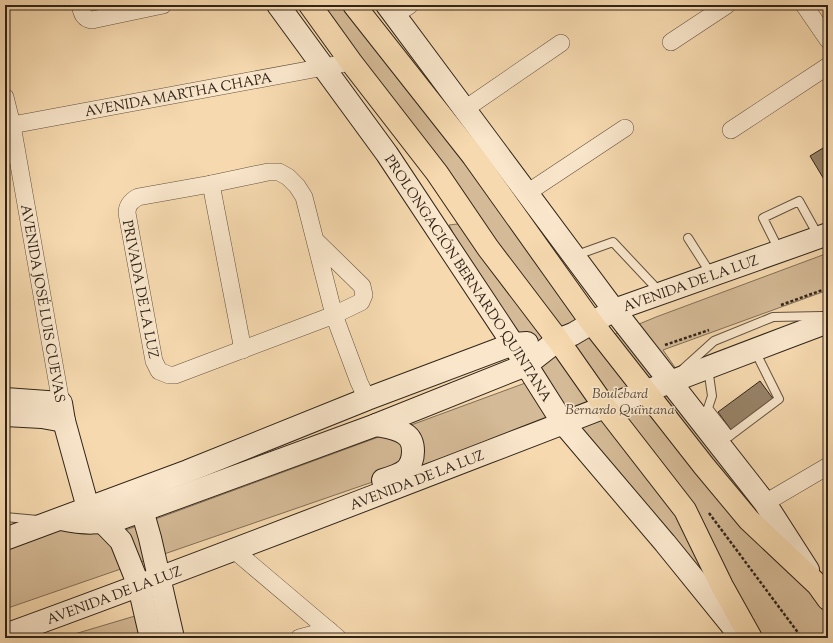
<svg xmlns="http://www.w3.org/2000/svg" width="833" height="643" font-family="'Sorts Mill Goudy',serif">
<style>
.park{fill:#d4ba96;stroke:#826f58}
.building{fill:#978267;stroke:#302419}
.lines{fill:none;stroke-linecap:round;stroke-linejoin:round}
.lane-casing{stroke:#62513e;stroke-width:10}
.street-casing{stroke:#62513e;stroke-width:18}
.secondary-casing{stroke:#302419;stroke-width:24}
.primary-casing{stroke:#302419;stroke-width:24}
.path{stroke:#302419;stroke-width:2.5;stroke-dasharray:3 2;stroke-linecap:butt}
.lane{stroke:#f9e6cb;stroke-width:8}
.street{stroke:#f9e6cb;stroke-width:17}
.secondary{stroke:#f9e6cb;stroke-width:22}
.primary{stroke:#f6d9af;stroke-width:22}
.labels{text-anchor:middle;stroke-width:3;stroke-linejoin:round;paint-order:stroke}
.street-label{font-size:14px;fill:#302419;stroke:#f9e6cb}
.park-label{font-size:14px;font-style:italic;fill:#594a38;stroke:#f9e6cb}
</style>
<rect width="100%" height="100%" fill="#f6d9af"/>
<filter id="stains"><feTurbulence type="fractalNoise" baseFrequency=".005" numOctaves="4"/><feColorMatrix values="0 0 0 0 .2 0 0 0 0 .09 0 0 0 0 .02 0 0 0 .5 -.17"/></filter>
<radialGradient id="worn" r=".72"><stop offset=".6" stop-color="#630" stop-opacity="0"/><stop offset="1" stop-color="#630" stop-opacity=".3"/></radialGradient>
<path class="park" d="M322 5H350L603 339 656 317 828 253V290L663 350 828 589V638H737L552 420 5 609V548L60 528 115 534 528 382 449 225 466 223Z
M135 616 140 638H61Z"/>
<path class="building" d="M828 145V186L810 156Z
M760 381 774 400 732 431 718 412Z"/>
<g class="lines">
<defs>
<path id="lane" d="M688 238 711 274
M779 250 763 218 799 201 819 237
M574 256 613 242 659 291
M683 369 714 341 773 317 822 316
M708 408 730 436
M702 420 708 408 712 396 708 368
M719 444 779 399 755 351
M5 517 38 520"/>
<g id="street">
<path d="M80 5C82 13 83 19 92 20L163 5"/>
<path d="M804 5 828 40"/>
<path d="M395 15 410 5"/>
<path d="M671 42 727 5"/>
<path id="s1" d="M5 97 12 125 61 403"/>
<path d="M465 109 561 43"/>
<path id="s2" d="M5 125H12L351 62"/>
<path d="M731 130 828 66"/>
<path d="M211 184 243 350"/>
<path d="M527 193 625 128"/>
<path d="M315 240 362 286 364 295 361 302 334 315 175 375H169L159 371 154 361 127 213C127 205 131 201 138 197L211 184 268 172H279L288 177 297 186 304 197 334 315 359 382 367 399"/>
<path d="M765 503 828 466"/>
<path d="M234 550 338 638"/>
<path d="M299 638 329 630"/>
</g>
<g id="secondary">
<path id="s3" d="M278 5 387 154 513 344 563 423 665 543 742 638"/>
<path d="M387 5 614 310 765 503 808 570"/>
<path d="M5 399 61 403 64 421 88 508"/>
<path d="M5 415 42 417 64 421"/>
<path d="M376 425C386 427 397 428 405 434 416 441 415 461 406 470 400 475 390 478 383 480"/>
<path d="M142 510 150 538 173 638"/>
<path d="M95 514 121 541 139 586 151 638"/>
<path id="s4" d="M61 519C85 524 99 524 122 518L376 425 526 365 558 340 573 334 614 310 828 234"/>
<path d="M5 539 188 471 367 399 513 344 527 343"/>
<path id="s5" d="M5 635C281 535 553 425 828 322"/>
</g>
<path id="primary" d="M310 5 351 62 437 173 488 248 558 340 605 407 685 510 722 586 751 638
M354 5 473 156 592 323 704 466 749 520 818 585 828 599"/>
</defs>
<use href="#lane" class="lane-casing"/>
<use href="#street" class="street-casing"/>
<use href="#secondary" class="secondary-casing"/>
<use href="#primary" class="primary-casing"/>
<path class="path" d="M781 305 828 288
M665 345 709 330
M709 513 802 638"/>
<use href="#lane" class="lane"/>
<use href="#street" class="street"/>
<use href="#secondary" class="secondary"/>
<use href="#primary" class="primary"/>
</g>
<g class="labels">
<g class="street-label">
<text dy="5" stroke="none"><textPath href="#s2" startOffset="176">AVENIDA MARTHA CHAPA</textPath></text>
<text dy="5" stroke="none"><textPath href="#s3" startOffset="333">PROLONGACIÓN BERNARDO QUINTANA</textPath></text>
<text dy="5" stroke="none"><textPath href="#s4" startOffset="679">AVENIDA DE LA LUZ</textPath></text>
<text transform="translate(141 289) rotate(79)" y="5">PRIVADA DE LA LUZ</text>
<text dy="5" stroke="none"><textPath href="#s1" startOffset="210">AVENIDA JOSÉ LUIS CUEVAS</textPath></text>
<text dy="5" stroke="none"><textPath href="#s5" startOffset="440">AVENIDA DE LA LUZ</textPath></text>
<text dy="5" stroke="none"><textPath href="#s5" startOffset="116">AVENIDA DE LA LUZ</textPath></text>
</g>
<g class="park-label">
<text x="620" y="398">Boulebard<tspan x="620" dy="16">Bernardo Quintana</tspan></text>
</g>
</g>
<rect width="833" height="643" fill="none" stroke="#f6d9af" stroke-width="20"/>
<rect x="6" y="6" width="821" height="631" fill="none" stroke="#302419" stroke-width="2"/>
<rect x="10" y="10" width="813" height="623" fill="none" stroke="#302419"/>
<rect width="100%" height="100%" filter="url(#stains)"/>
<rect width="100%" height="100%" fill="url(#worn)"/>
</svg>
